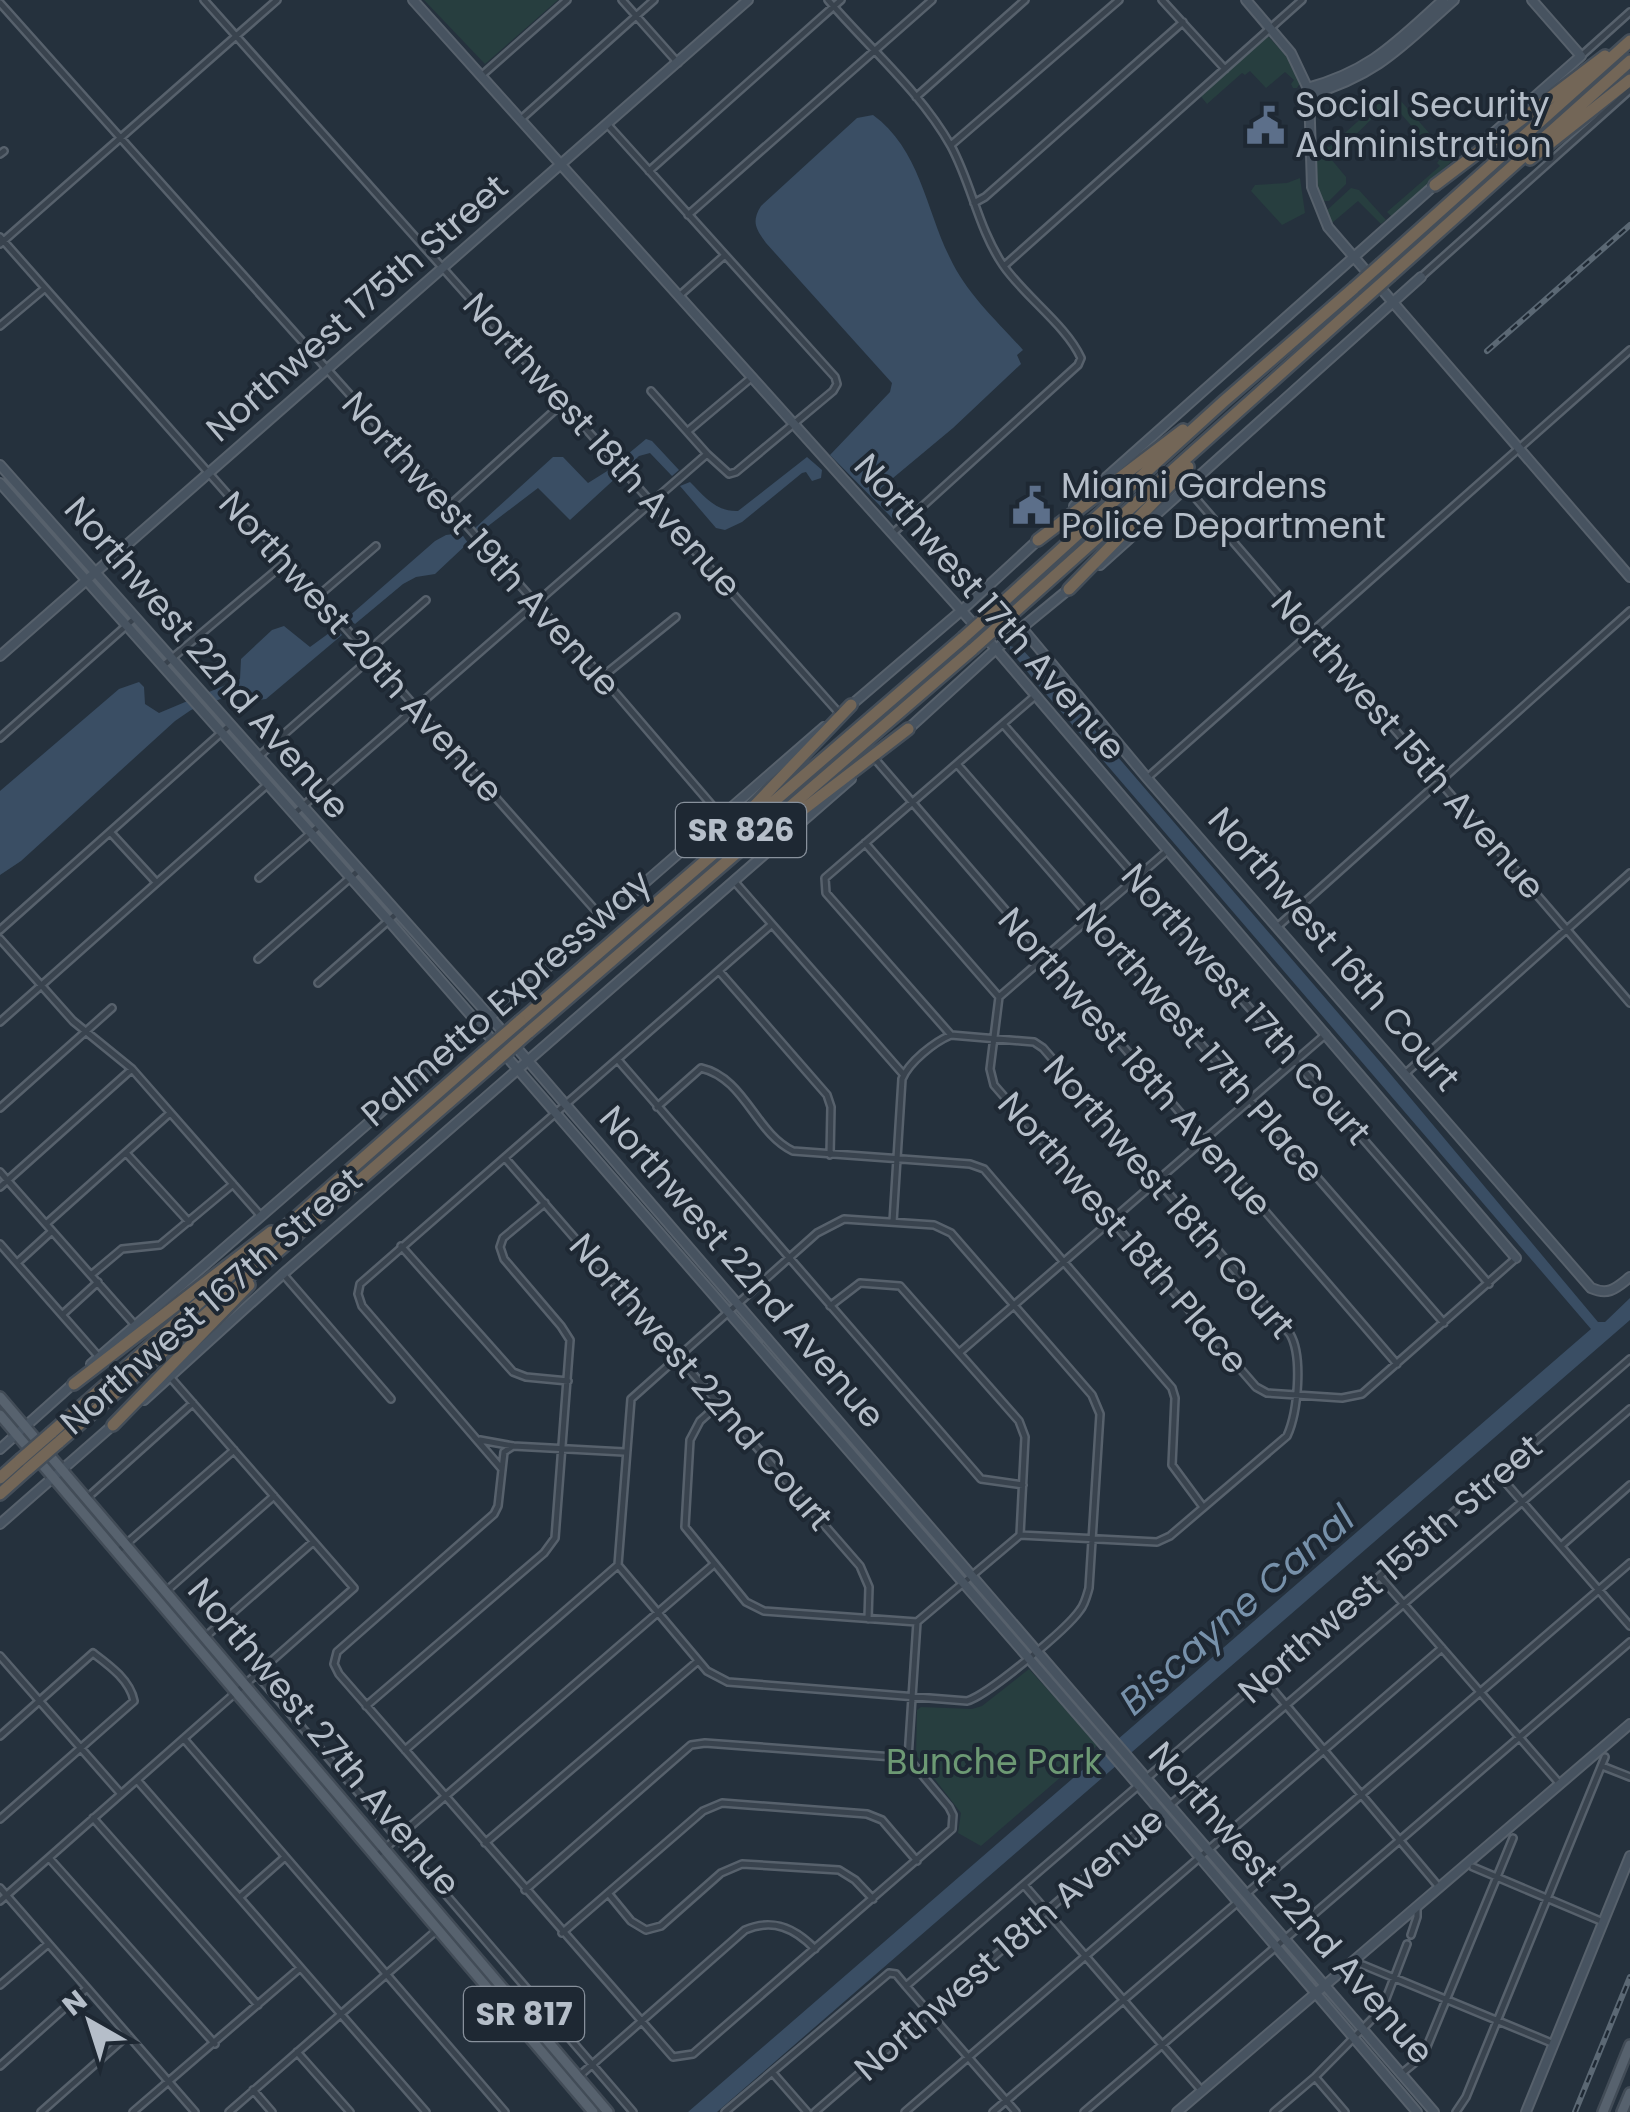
<svg xmlns="http://www.w3.org/2000/svg" width="1630" height="2112" font-family="Poppins,sans-serif">
<style>
.green{fill:#273e3f}
.water{fill:#3a4e64}
.lines{fill:none;stroke-linecap:round;stroke-linejoin:round}
.street-casing{stroke:#57616c;stroke-width:10}
.secondary-casing{stroke:#57616c;stroke-width:12}
.primary-casing{stroke:#424c57;stroke-width:14}
.highway-casing{stroke:#444e59;stroke-width:16}
.street{stroke:#39434e;stroke-width:5}
.secondary{stroke:#475360;stroke-width:8}
.primary{stroke:#57626e;stroke-width:9}
.highway{stroke:#736657;stroke-width:11}
.rail-casing{stroke:#5b6874;stroke-width:6}
.rail{stroke:#1e2833;stroke-width:2.5;stroke-dasharray:8;stroke-linecap:butt}
.highway-bridge-casing{stroke:#444e59;stroke-width:16;stroke-linecap:butt}
.highway-bridge{stroke:#736657;stroke-width:11}
.labels{text-anchor:middle;stroke-width:8;stroke-linejoin:round;paint-order:stroke}
.shield{fill:#1e2833;stroke:#88919c;stroke-width:2.5}
.shield-label{font-size:32px;font-weight:bold;fill:#b5bec9}
.poi-label{font-size:35px;fill:#b5bec9;stroke:#1e2833;text-anchor:start}
.street-label{font-size:35px;fill:#b5bec9;stroke:#1e2833}
.park-label{font-size:35px;fill:#6d9974;stroke:#1e2833}
.water-label{font-size:38px;font-style:italic;fill:#7791aa;stroke:#1e2833}
</style>
<rect width="100%" height="100%" fill="#25313d"/>
<path class="green" d="M424 0H558L485 64Z
M1268 36 1287 57 1300 83 1297 88H1293L1291 84 1294 80 1285 72 1266 88 1250 71 1245 75 1242 73 1207 104 1199 94Z
M1392 91 1453 160 1392 217 1387 212 1440 166 1437 163 1440 159 1390 101 1331 159 1346 177V184L1329 201H1320C1315 179 1311 162 1323 143L1329 147Z
M1300 178 1305 213 1282 225 1251 191 1255 185 1287 183Z
M1351 188 1359 190 1386 220 1381 224 1358 201 1332 223 1325 212Z
M1029 1669 1098 1745 981 1846 958 1833 961 1813 916 1755 917 1710 921 1707 972 1709 982 1706Z"/>
<path class="water" d="M873 115C920 149 926 210 950 258 966 293 998 322 1023 350L1017 355 1021 364 953 428 881 488 882 498 896 513 893 519 830 455 890 392 892 383 766 243C756 229 751 222 761 206L857 118Z
M646 439 652 441 679 470 672 476 650 453 639 456 628 466 622 459Z
M553 457H563L588 483 612 468 619 475 570 520 538 488 479 533 475 528Z
M807 457 822 470 821 478 812 481 806 472 802 473 742 522 725 530 716 528 680 486 690 482C704 496 716 512 738 511Z
M461 533 468 543 435 574 416 577 403 584 355 624 347 618 435 541 446 535Z
M284 626 310 647 336 628 342 635 266 699 259 700 242 691 191 710 175 721 21 861 0 875V791L119 689 139 682 144 687 145 704 159 713 240 679 241 659 272 630Z
M1010 646 1022 649 1074 706 1382 1064 1598 1322H1605L1630 1298V1320L717 2112H688L1591 1329 1034 680 1010 650Z"/>
<g class="lines">
<defs>
<path id="street" d="M204 0 839 713
M622 0 678 63
M828 0C869 48 920 91 951 146 972 185 978 228 1003 265 1024 296 1066 325 1081 358L1078 365 892 534
M1162 0 1225 69
M0 3 602 677 722 817
M1581 56 1630 12
M481 76 567 0
M916 97 1025 0
M520 120 654 0
M608 125 835 377 837 384 833 391 736 472 729 474 707 454 651 391
M951 145 1119 0
M0 154 4 151
M649 171 841 0
M974 203 985 197 1183 22
M688 215 932 0
M0 237 604 920
M0 244 277 0
M1004 266 1302 0
M1421 277 1630 90
M679 296 725 255
M0 326 44 289
M688 431 751 378
M1186 487 1630 1003
M448 507 565 401
M318 596 376 546
M368 651 426 600
M164 665 286 562
M602 677 676 617
M1003 724 1489 1284
M0 738 135 618
M258 757 372 657
M875 759 1397 1364
M957 764 1444 1323
M1147 778 1630 350
M295 813 707 454
M111 833 156 882
M865 843 999 997
M1166 852 999 997 990 1069 994 1085 1256 1387 1267 1393 1342 1398 1362 1394 1515 1259
M259 878 319 826
M734 881 903 1074
M1277 927 1630 611
M0 930 230 725
M0 939 73 1021 132 1069 260 1215
M258 959 358 871
M719 971 827 1095 831 1107 830 1155
M318 983 396 914
M0 1022 268 784
M951 1035 826 893 825 878 1035 696
M618 1060 981 1479 1023 1485
M1406 1073 1630 873
M657 1107 701 1068C745 1078 755 1133 793 1151L970 1164 984 1169 1172 1388 1175 1398 1172 1465 1203 1507
M0 1108 112 1008
M127 1154 189 1222
M505 1158 860 1566 869 1587 868 1619
M0 1172 134 1324
M0 1187 132 1069
M844 1219 934 1225 951 1233 1092 1395 1100 1414 1089 1588C1087 1595 1085 1604 1080 1610 1067 1629 988 1695 967 1701L728 1682 707 1671 618 1565 631 1399 817 1233Z
M893 1222 902 1079C909 1062 934 1042 951 1035L1034 1042 1043 1048 1290 1334C1303 1356 1298 1412 1287 1436L1170 1536 1157 1542 1020 1535
M46 1224 170 1113
M0 1244 99 1357
M401 1246 513 1372 526 1377 568 1381
M17 1263 52 1231
M283 1274 391 1399
M91 1275 122 1249 160 1245 233 1184
M830 1306 860 1283 900 1286 1019 1421 1025 1437 1020 1535
M63 1314 98 1282
M960 1352 1326 1034
M719 1404 700 1421 690 1440 685 1527 746 1602 764 1611 917 1622
M480 1440 513 1446 624 1452
M513 1446 504 1452 498 1506 494 1514 337 1652 334 1664 339 1674 673 2057 693 2054 952 1829 953 1815 949 1807 908 1758 917 1622
M501 1468 362 1306 358 1294 360 1284 771 925
M1499 1475 1630 1626
M87 1498 193 1403
M1561 1546 1630 1485
M117 1552 234 1450
M1381 1578 1559 1783
M165 1592 274 1496
M917 1622 1020 1535
M204 1638 313 1542
M0 1656 121 1794
M256 1674 633 2112
M1264 1679 1439 1887
M366 1706 544 1553 555 1538 570 1340 561 1326 504 1259 500 1247 503 1238 545 1203
M0 1736 93 1653C109 1665 130 1680 134 1701L0 1819
M184 1739 505 2112
M405 1750 618 1565
M1602 1766 1630 1777
M1148 1777 1630 1359
M137 1780 426 2112
M1170 1805 1630 1409
M93 1818 258 2005
M485 1843 698 1661
M375 1857 713 1565
M49 1858 215 2044
M1473 1867 1603 1922
M1024 1885 1202 2091
M0 1888 195 2112
M525 1890 691 1745 705 1743 907 1758
M608 1893 631 1921 646 1930 661 1926 721 1873 742 1864 839 1870 855 1880 873 1899
M1246 1894 1630 1563
M240 1897 285 1857
M0 1901 354 1588 170 1377
M562 1933 703 1811 722 1803 867 1814 882 1820 917 1861
M1411 1935 1417 1917V1907
M1363 1965 1554 2044
M0 1985 48 1944
M906 1986 1138 1786
M297 2052 350 2112
M0 2066 87 1988
M772 2072 807 2112
M1401 2074 1423 2056 1513 1838
M578 2077 745 1930C773 1918 795 1928 815 1949
M1315 2077 1345 2112
M253 2090 272 2112
M41 2112 128 2035
M133 2112 300 1968
M229 2112 437 1930
M725 2112 889 1973 896 1974 906 1986 1016 2112
M815 2112 1161 1812
M905 2112 1442 1648
M993 2112 1238 1902
M1084 2112 1630 1642
M1274 2112 1315 2077 1382 2009 1407 1944
M1456 2112 1466 2097 1605 1757"/>
<path id="secondary" d="M413 0 996 649 1516 1258
M1246 0 1291 53 1309 91 1312 187 1328 227 1630 577
M1307 88C1371 71 1396 42 1443 0
M1309 95C1378 75 1402 46 1454 0
M1481 144 1581 56 1532 0
M0 465 485 1011 1434 2112
M0 483 389 921 1104 1745 1417 2112
M1074 506 1437 183
M1100 565 1421 277
M1022 628 1147 778 1591 1288C1609 1296 1616 1288 1630 1277
M0 656 748 0
M850 706 961 611 1038 540
M906 731 996 649 1069 589
M91 1364 824 727
M144 1400 283 1274 851 779
M0 1449 75 1382
M0 1524 113 1425
M1177 2112 1630 1724
M1526 2112 1630 1856"/>
<path id="primary" d="M0 1397 608 2112
M0 1415 593 2112
M1603 2112 1630 2045
M1622 2112 1630 2093"/>
<path id="highway" d="M1530 159 1630 80
M1435 185 1605 56
M1381 264 1630 41
M1391 275 1630 61
M1038 540 1183 430
M1069 589 1188 467
M992 612 1223 402 1354 288
M1001 624 1364 299
M740 821 851 705
M757 845 908 729
M520 1021 963 638
M528 1033 973 649
M74 1384 271 1232
M113 1425 249 1285
M51 1433 483 1053
M58 1443 493 1064
M0 1478 20 1460
M0 1494 28 1469"/>
</defs>
<use href="#street" class="street-casing"/>
<use href="#secondary" class="secondary-casing"/>
<use href="#primary" class="primary-casing"/>
<use href="#highway" class="highway-casing"/>
<use href="#street" class="street"/>
<use href="#secondary" class="secondary"/>
<use href="#primary" class="primary"/>
<use href="#highway" class="highway"/>
<defs>
<path id="rail" d="M1487 351 1630 225
M1575 2112 1630 1977"/>
</defs>
<use href="#rail" class="rail-casing"/>
<use href="#rail" class="rail"/>
<defs>
<path id="highway-bridge" d="M1354 288 1381 264
M1364 299 1391 275
M963 638 992 612
M973 649 1001 624
M483 1053 520 1021
M493 1064 528 1033
M20 1460 51 1433
M28 1469 58 1443"/>
</defs>
<use href="#highway-bridge" class="highway-bridge-casing"/>
<use href="#highway-bridge" class="highway-bridge"/>
</g>
<defs>
<symbol id="civic-bare" viewBox="-9 -9 18 18"><path d="M-.6-6.5H3V-4.5H.6V-3L4-1V1h2V6H-6V1h2V-1L-.6-3ZM-1.2 2.5V6h2.4V2.5Z" fill="#5c6f8a" stroke="#1e2833" stroke-width="2.5" paint-order="stroke"/></symbol>
</defs>
<g fill-rule="evenodd">
<use href="#civic-bare" x="1238" y="98" width="55" height="55"/>
<use href="#civic-bare" x="1004" y="478" width="55" height="55"/>
</g>
<g class="labels">
<g class="shield">
<rect x="676" y="803" width="130" height="54" rx="8"/>
<rect x="464" y="1987" width="120" height="54" rx="8"/>
</g>
<g class="shield-label">
<text x="741" y="841">SR 826</text>
<text x="524" y="2025">SR 817</text>
</g>
<g class="poi-label">
<text x="1295" y="117">Social Security<tspan x="1295" dy="40">Administration</tspan></text>
<text x="1061" y="498">Miami Gardens<tspan x="1061" dy="40">Police Department</tspan></text>
</g>
<g class="street-label">
<text transform="translate(357 308) rotate(-41)" y="12">Northwest 175th Street</text>
<text transform="translate(602 445) rotate(48)" y="12">Northwest 18th Avenue</text>
<text transform="translate(481 544) rotate(48)" y="12">Northwest 19th Avenue</text>
<text transform="translate(990 607) rotate(49)" y="12">Northwest 17th Avenue</text>
<text transform="translate(361 647) rotate(48)" y="12">Northwest 20th Avenue</text>
<text transform="translate(207 658) rotate(49)" y="12">Northwest 22nd Avenue</text>
<text transform="translate(1408 745) rotate(49)" y="12">Northwest 15th Avenue</text>
<text transform="translate(1334 949) rotate(49)" y="12">Northwest 16th Court</text>
<text transform="translate(506 998) rotate(-41)" y="12">Palmetto Expressway</text>
<text transform="translate(1246 1004) rotate(49)" y="12">Northwest 17th Court</text>
<text transform="translate(1200 1043) rotate(49)" y="12">Northwest 17th Place</text>
<text transform="translate(1135 1062) rotate(49)" y="12">Northwest 18th Avenue</text>
<text transform="translate(1169 1197) rotate(49)" y="12">Northwest 18th Court</text>
<text transform="translate(1123 1233) rotate(49)" y="12">Northwest 18th Place</text>
<text transform="translate(742 1267) rotate(49)" y="12">Northwest 22nd Avenue</text>
<text transform="translate(211 1301) rotate(-41)" y="12">Northwest 167th Street</text>
<text transform="translate(701 1382) rotate(49)" y="12">Northwest 22nd Court</text>
<text transform="translate(1390 1569) rotate(-41)" y="12">Northwest 155th Street</text>
<text transform="translate(324 1737) rotate(50)" y="12">Northwest 27th Avenue</text>
<text transform="translate(1291 1903) rotate(49)" y="12">Northwest 22nd Avenue</text>
<text transform="translate(1009 1944) rotate(-41)" y="12">Northwest 18th Avenue</text>
</g>
<g class="park-label">
<text x="994" y="1774">Bunche Park</text>
</g>
<g class="water-label">
<text transform="translate(1237 1610) rotate(-41)" y="13">Biscayne Canal</text>
</g>
</g>
<g transform="translate(90 2022) rotate(321)" stroke="#1e2833" stroke-width="8" paint-order="stroke">
<path d="M0-8L18 38L0 25L-18 38Z" fill="#b5bec9"/>
<text y="-15" font-size="28" font-weight="bold" text-anchor="middle" fill="#b5bec9">N</text>
</g>
</svg>
